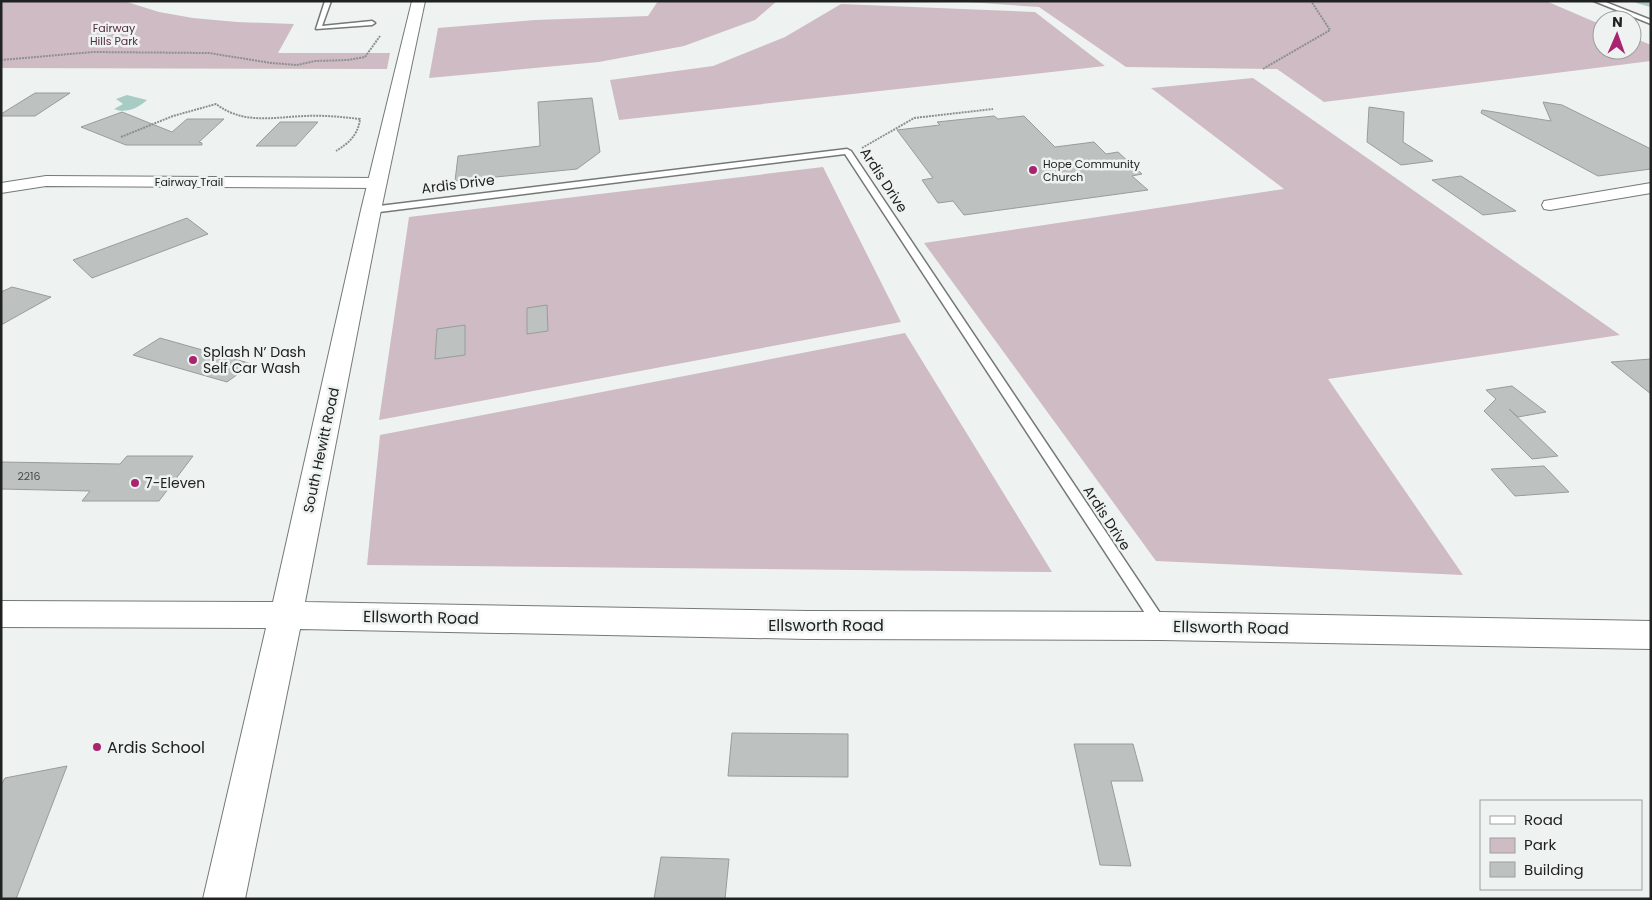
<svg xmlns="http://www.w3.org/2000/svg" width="1652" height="900" font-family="Poppins,sans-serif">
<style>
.green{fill:#cfbbc3}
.water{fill:#a8ccc4}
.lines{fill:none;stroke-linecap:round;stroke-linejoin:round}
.stream{stroke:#a8ccc4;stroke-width:4}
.building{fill:#bdc2c1;stroke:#989c9b}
.service-casing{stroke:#747978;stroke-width:3}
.minor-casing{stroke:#747978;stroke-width:2}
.secondary-casing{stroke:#747978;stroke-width:2}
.path{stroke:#8c908f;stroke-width:2;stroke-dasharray:2 1;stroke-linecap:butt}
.service{fill:#fff;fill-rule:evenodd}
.minor{fill:#fff;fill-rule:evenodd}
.secondary{fill:#fff;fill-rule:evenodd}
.poi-dot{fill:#a9246e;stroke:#eef3f2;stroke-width:2}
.labels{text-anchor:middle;stroke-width:5;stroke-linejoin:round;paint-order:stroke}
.far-park-label{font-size:11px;fill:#562a3e;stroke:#eef3f2}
.far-poi-label{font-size:11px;fill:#202221;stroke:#eef3f2;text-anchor:start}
.far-street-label{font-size:11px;fill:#202221;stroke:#eef3f2}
.number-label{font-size:11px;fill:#474a49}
.street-label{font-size:14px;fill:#202221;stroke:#eef3f2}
.poi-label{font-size:14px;fill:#202221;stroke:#eef3f2;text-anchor:start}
.near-street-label{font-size:16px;fill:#202221;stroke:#eef3f2}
.near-poi-label{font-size:16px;fill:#202221;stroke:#eef3f2;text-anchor:start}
</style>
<rect width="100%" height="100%" fill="#eef3f2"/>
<path class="green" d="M1 1H124L159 12 193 18 237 22 294 24 278 53H390L387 69 1 68Z
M658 1H777L755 20 684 46 599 62 429 78 438 28 535 20 648 16Z
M953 1H1546L1602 25V50H1632V37L1651 45V61L1324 102 1277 69 1126 67 1039 7Z
M841 4 1035 12 1105 66 619 120 610 80 713 66 785 37Z
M1253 78 1620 335 1328 379 1463 575 1156 561 924 243 1284 189 1151 88Z
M823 167 901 322 379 420 409 217Z
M905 333 1052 572 367 565 380 435Z"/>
<path class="water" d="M127 95 147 100C138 108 126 114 114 109L123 104 116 99Z"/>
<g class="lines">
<path class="stream" d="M1637 1 1651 5"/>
</g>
<path class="building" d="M35 93H70L35 116H1V114Z
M592 98 600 152 577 169 455 181 458 156 540 146 538 102Z
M1543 102 1562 105 1651 149V169L1598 176 1481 113 1482 110 1551 121Z
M1369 107 1404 112 1403 142 1433 161 1401 165 1367 142Z
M122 112 172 132 187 119H224L199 142 202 143V145H126L81 127Z
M994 116 998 119 1024 116 1055 147 1094 142 1106 154 1118 152 1142 174 1132 176 1148 190 964 215 953 201 938 203 922 180 933 178 897 130 940 125 937 122Z
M280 122H318L296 146H256Z
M1461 176 1516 211 1483 215 1432 180Z
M187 218 208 234 92 278 73 260Z
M12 287 51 297 1 325V292Z
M547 305 548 331 527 334V308Z
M465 325V355L435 359 437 329Z
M160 338 252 364 227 382 133 355Z
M1651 359V394L1611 362Z
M1512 386 1546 412 1518 417 1509 409 1558 456 1532 459 1484 411 1496 399 1486 390Z
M127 456H193L159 501H82L90 491 1 489V462L120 464Z
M1544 466 1569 492 1515 496 1491 469Z
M732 733 848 734V777L728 776Z
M1074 744H1133L1143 781H1111L1131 866 1100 865Z
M67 766 16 899H1V785L5 778Z
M661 857 729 859 725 899H654Z"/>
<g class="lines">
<defs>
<path id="service" d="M325 1H331L322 26 372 21 375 23 372 25 316 29Z
M1594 1H1603L1651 20V24Z
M847 149 851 151 1166 622 1169 626 1166 630 1161 632 1156 630 845 154 371 213 366 210 371 207Z"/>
<path id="minor" d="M46 176 378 178 384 180 386 183 384 186 378 188 46 186 1 193V183Z
M1651 183V193L1550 210 1544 209 1542 205 1544 201 1550 200Z"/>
<path id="secondary" d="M412 1H425L381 210 305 602 807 611 1161 612 1651 621V649L1161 640 807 639 300 629 245 899H203L266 628 1 627V601L273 602 361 210Z"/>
</defs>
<use href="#service" class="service-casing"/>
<use href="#minor" class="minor-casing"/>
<use href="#secondary" class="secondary-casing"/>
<path class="path" d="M1 60 93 52 209 53 271 63 297 65 315 61 348 60 365 57 380 36
M1263 69 1330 30 1311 1
M121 137 173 116 216 104C244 125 273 117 306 116 324 115 342 117 360 119 358 135 349 143 336 151
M862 148 914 118 993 109"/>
<use href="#service" class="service"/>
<use href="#minor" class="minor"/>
<use href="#secondary" class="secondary"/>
</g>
<g class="poi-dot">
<circle cx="1033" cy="170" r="5"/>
<circle cx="193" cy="360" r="5"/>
<circle cx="135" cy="483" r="5"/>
<circle cx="97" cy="747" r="5"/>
</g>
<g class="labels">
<g class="far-park-label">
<text x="114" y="32">Fairway<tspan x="114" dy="13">Hills Park</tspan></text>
</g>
<g class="far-poi-label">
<text x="1043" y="168">Hope Community<tspan x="1043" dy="13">Church</tspan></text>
</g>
<g class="far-street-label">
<text x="189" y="186">Fairway Trail</text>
</g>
<g class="number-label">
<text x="29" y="480">2216</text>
</g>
<g class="street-label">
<text transform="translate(884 180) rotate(57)" y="5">Ardis Drive</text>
<text transform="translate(458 184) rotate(-7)" y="5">Ardis Drive</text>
<text transform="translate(321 450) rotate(-78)" y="5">South Hewitt Road</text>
<text transform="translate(1107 518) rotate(57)" y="5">Ardis Drive</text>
</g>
<g class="poi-label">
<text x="203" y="357">Splash N’ Dash<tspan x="203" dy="16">Self Car Wash</tspan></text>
<text x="145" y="488">7-Eleven</text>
</g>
<g class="near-street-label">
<text transform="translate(421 617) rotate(1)" y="6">Ellsworth Road</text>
<text x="826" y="631">Ellsworth Road</text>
<text transform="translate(1231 627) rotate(1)" y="6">Ellsworth Road</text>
</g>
<g class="near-poi-label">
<text x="107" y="753">Ardis School</text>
</g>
</g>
<rect width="1652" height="900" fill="none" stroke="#202221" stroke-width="5"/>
<rect x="1480" y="800" width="162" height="90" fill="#eef3f2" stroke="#9c9f9e"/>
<rect x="1490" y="816" width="25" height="8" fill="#ffffff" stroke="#9c9f9e"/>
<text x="1524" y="825" font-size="15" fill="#202221">Road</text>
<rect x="1490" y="838" width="25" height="15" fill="#cfbbc3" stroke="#9c9f9e"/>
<text x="1524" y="850" font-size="15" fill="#202221">Park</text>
<rect x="1490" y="862" width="25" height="15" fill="#bdc2c1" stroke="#9c9f9e"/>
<text x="1524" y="875" font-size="15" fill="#202221">Building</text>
<g transform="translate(1617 35) rotate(2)"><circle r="24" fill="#eef3f2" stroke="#9c9f9e"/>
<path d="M0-4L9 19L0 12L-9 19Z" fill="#a9246e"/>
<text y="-8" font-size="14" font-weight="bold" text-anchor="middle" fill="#202221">N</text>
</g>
</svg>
